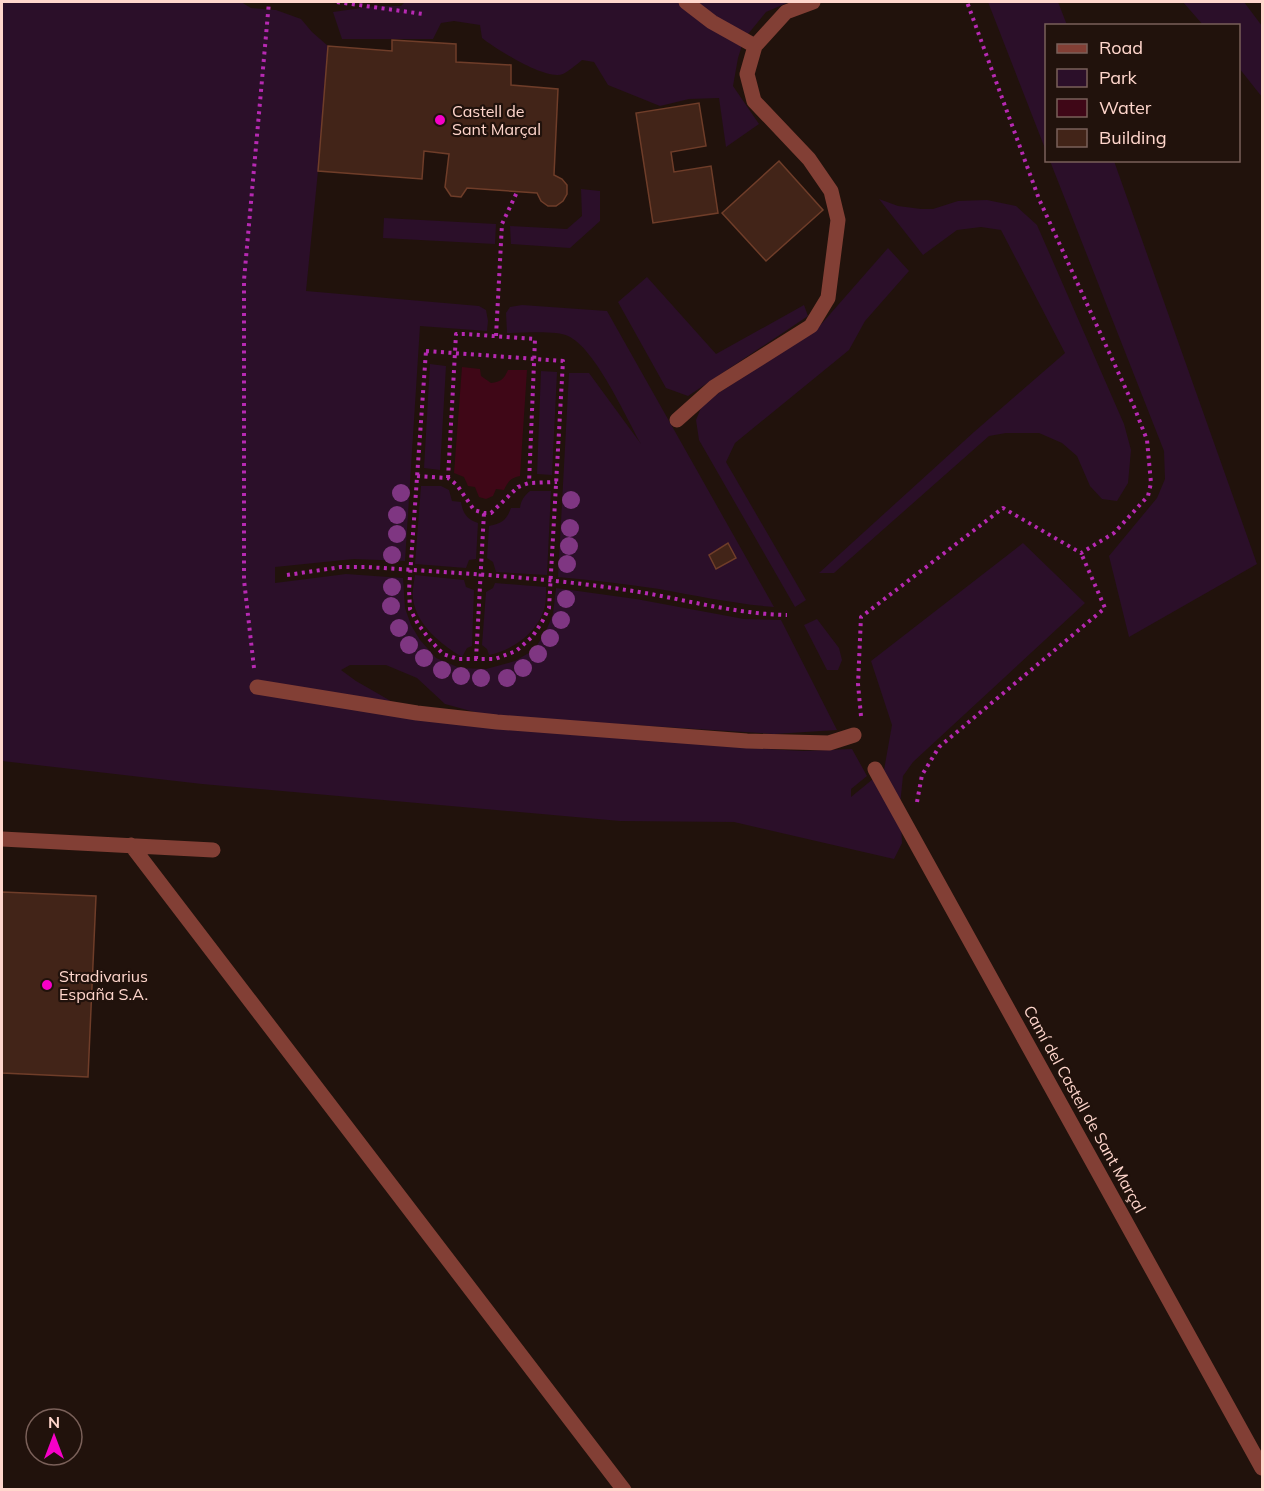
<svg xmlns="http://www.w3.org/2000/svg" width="1264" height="1491" font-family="Mulish,sans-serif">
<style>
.green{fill:#2b0f29}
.water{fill:#3f0717}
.building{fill:#422418;stroke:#6f3d29;stroke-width:1.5}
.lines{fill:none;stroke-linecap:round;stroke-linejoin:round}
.path{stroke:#b629b2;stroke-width:4;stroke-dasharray:3 4.5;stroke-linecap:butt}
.minor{stroke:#823f35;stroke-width:15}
.tree{fill:#7f3682}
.poi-dot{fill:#f700c8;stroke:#21120c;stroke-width:2}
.labels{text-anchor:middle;stroke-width:4.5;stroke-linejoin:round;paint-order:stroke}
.poi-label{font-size:16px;fill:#ffd6cc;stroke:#21120c;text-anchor:start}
.street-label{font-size:16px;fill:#ffd6cc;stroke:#21120c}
</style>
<rect width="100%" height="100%" fill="#21120c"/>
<path class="green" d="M2 2H241L251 8 276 10 301 19 312 32 328 46 318 171 306 291 479 306 486 310 488 321 487 331 420 326 405 561 354 559 275 567V583L346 574 403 578 405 608 411 625 420 640 436 658 460 668 486 669 515 661 534 650 546 631 553 614 556 588 636 599 744 619 781 620 837 730 774 734 489 716 445 704 417 678 386 665H350L341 670 356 681 396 704 417 713 466 725 747 748 803 751 852 749 867 776 851 789V797L884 770 892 725 871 661 1023 543 1085 603 913 762 903 776 900 805 902 843 894 859 734 822 620 821 202 784 2 761Z
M405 2H789L766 12 744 39 738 58 733 86 759 124 726 147 719 98 689 99 660 106 608 85 594 62 582 60C576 65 569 71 563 74 546 81 496 49 482 38L480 25 454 21 441 23 433 39H342L333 12 375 6H401Z
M988 2H1058L1067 25 1046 26V151Z
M1183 2H1244L1262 26V97L1239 68 1238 26 1203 25Z
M1050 161H1114L1257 564 1129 637 1109 556 1157 498 1165 479 1164 451Z
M581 189 600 191V221L570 248 511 244 510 226 567 229 582 216Z
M879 199 898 206 921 209H933L958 201 987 200 1016 206 1037 225 1124 424 1131 450 1128 483 1117 501 1102 499 1090 486 1077 456 1062 443 1039 433H1006L989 436 834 573H819L974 432 1065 353 1001 230 981 227 957 230 923 255Z
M384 218 496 224 495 244 383 238Z
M888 248 909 271 865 321 849 350 735 443 726 462 806 600 795 607 699 440 696 420 703 403 817 329Z
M647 277 716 354 804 305 808 316 688 396 666 388 618 302Z
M522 305 607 311 774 607C735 604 698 596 659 589 626 584 592 580 558 577L569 373H589L641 444C626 417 595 348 568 336 557 330 521 333 507 333L506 313 510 307Z
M430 364 446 366 440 470 424 468Z
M541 371 557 372 552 475 537 474Z
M421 486H441L449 490 452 501 461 502C463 514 467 519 478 523L476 559 469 560 466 568 415 564Z
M530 491H551L547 575 496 572 493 562 487 558 489 526C502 523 506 521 511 508H520C521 500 524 496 530 491Z
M415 575 464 580 466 587 474 590 472 646 467 648 462 657C441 644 417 626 413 599 412 591 414 582 415 575Z
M495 583 546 587C546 593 546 600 545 606 539 632 513 650 489 655L487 649 482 645 486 592 493 588Z
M817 619 839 648 842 660 838 670H827L804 625Z"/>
<path class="water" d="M462 367 480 369 481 376 491 383C501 382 504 379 508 370H527L520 476C511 478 508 481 504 490L496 489 493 496 486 499 479 497 475 487 468 486 464 477 454 473Z"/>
<path class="building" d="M392 40 456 44V62L511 65V85L558 89 554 175 562 179 567 185V194L563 201 556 206H548L541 201 537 193 467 188 461 197 451 196 445 187 449 154 424 151 422 179 318 171 328 46 392 51Z
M699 103 706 146 671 152 674 172 711 166 718 213 653 223 636 113Z
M779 161 823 210 766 261 722 213Z
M728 543 736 558 716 569 709 555Z
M2 892 96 896 88 1077 2 1073Z"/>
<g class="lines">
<path class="path" d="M337 2 423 14
M496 336 502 224 517 192
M426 351 563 361 549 608 542 622 532 637 516 651 495 659H458L443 654 430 640 418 624 410 609 409 590Z
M417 476 448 478 457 485 474 510 484 513H491L518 487 529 483 557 482
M448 478 456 334H465L535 339 529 483
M287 575 341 567H367C456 573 545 577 633 591 684 599 735 614 787 615
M476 659 484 513
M254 668 244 580V280L269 2
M861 716 858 684 861 617 1003 508 1081 553 1114 533 1148 496 1151 483 1147 440 1135 409 1039 199 967 2
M917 802 922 775 939 747 1105 608 1081 553"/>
<path class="minor" d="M755 46 786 12 813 2
M677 420 714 387 811 326 828 298 838 220 831 191 809 159 754 101 747 74 755 46 712 22 686 2
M257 687 417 713 497 722 747 741 829 743 854 735
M875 769 1262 1468
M2 839 213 850
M131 845 624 1490"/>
</g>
<g class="tree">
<circle cx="401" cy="493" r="9"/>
<circle cx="571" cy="500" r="9"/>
<circle cx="397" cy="515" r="9"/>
<circle cx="570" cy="528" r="9"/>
<circle cx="397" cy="534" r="9"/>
<circle cx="569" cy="546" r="9"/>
<circle cx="392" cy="555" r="9"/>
<circle cx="567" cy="564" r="9"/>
<circle cx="392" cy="587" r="9"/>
<circle cx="566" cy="599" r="9"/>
<circle cx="391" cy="606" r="9"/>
<circle cx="561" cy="620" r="9"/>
<circle cx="399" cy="628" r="9"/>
<circle cx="550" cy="638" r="9"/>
<circle cx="409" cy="645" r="9"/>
<circle cx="538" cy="654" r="9"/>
<circle cx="424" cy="658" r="9"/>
<circle cx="523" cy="668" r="9"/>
<circle cx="442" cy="670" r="9"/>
<circle cx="461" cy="676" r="9"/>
<circle cx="481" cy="678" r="9"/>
<circle cx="507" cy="678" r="9"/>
</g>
<g class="poi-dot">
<circle cx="440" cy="120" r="6"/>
<circle cx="47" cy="985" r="6"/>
</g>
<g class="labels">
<g class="poi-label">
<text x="452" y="117">Castell de<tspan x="452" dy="18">Sant Marçal</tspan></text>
<text x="59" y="982">Stradivarius<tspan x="59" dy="18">España S.A.</tspan></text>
</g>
<g class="street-label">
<text transform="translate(1085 1109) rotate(61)" y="6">Camí del Castell de Sant Marçal</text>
</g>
</g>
<rect width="1264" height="1491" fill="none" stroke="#ffd6cc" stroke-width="6"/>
<rect x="1045" y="24" width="195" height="138" fill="#21120c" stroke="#7a6059" stroke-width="1.5"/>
<rect x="1057" y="44" width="30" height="9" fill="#823f35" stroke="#7a6059" stroke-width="1.5"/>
<text x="1099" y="54" font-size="18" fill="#ffd6cc">Road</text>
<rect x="1057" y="69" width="30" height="18" fill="#2b0f29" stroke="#7a6059" stroke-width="1.5"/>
<text x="1099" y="84" font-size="18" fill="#ffd6cc">Park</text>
<rect x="1057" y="99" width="30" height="18" fill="#3f0717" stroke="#7a6059" stroke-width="1.5"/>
<text x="1099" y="114" font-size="18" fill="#ffd6cc">Water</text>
<rect x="1057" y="129" width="30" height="18" fill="#422418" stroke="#7a6059" stroke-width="1.5"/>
<text x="1099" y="144" font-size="18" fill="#ffd6cc">Building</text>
<g transform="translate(54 1437)"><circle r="28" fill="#21120c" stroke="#7a6059" stroke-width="1.5"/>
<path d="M0-4.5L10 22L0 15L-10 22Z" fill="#f700c8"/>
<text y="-9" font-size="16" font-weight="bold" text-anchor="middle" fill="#ffd6cc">N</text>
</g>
</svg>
